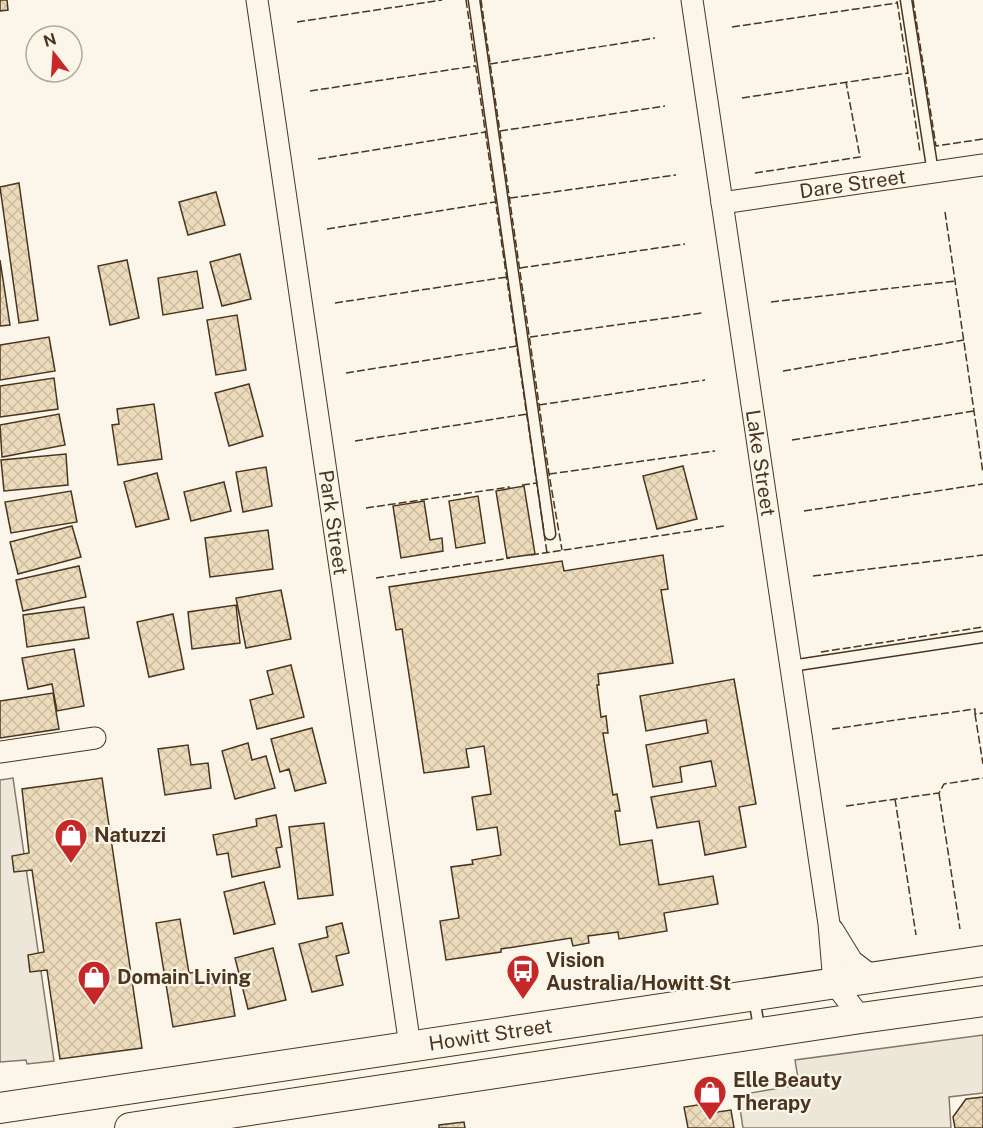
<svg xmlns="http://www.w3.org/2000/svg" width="983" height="1128" font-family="'Public Sans',sans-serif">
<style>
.parking{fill:#ede7d9;stroke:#887966;stroke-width:1.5}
.building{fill:url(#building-cross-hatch);stroke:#4a3520;stroke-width:1.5}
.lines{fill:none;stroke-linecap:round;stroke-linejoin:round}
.lane-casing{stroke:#4a3520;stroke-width:13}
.street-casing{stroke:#4a3520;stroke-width:23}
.secondary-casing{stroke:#4a3520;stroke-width:32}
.lane{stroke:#fbf6e9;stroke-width:10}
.street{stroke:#fbf6e9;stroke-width:21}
.secondary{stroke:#fbf6e9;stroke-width:30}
.fence{stroke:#4a3520;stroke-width:1.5;stroke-dasharray:8 3;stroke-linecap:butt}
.labels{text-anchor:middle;stroke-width:4.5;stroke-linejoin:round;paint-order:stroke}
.street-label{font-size:20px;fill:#4a3520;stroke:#fbf6e9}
.poi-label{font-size:20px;font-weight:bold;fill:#4a3520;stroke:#fbf6e9;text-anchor:start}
</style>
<defs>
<pattern id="building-cross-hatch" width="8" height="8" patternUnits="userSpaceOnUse" patternTransform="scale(1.5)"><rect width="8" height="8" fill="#ecdcbc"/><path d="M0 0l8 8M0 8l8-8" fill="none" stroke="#ccbda1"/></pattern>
</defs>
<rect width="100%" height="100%" fill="#fbf6e9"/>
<path class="parking" d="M13 778 54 1061 27 1064 26 1060 0 1062V780Z
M983 1035V1093L949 1097 951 1128H743L738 1095 799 1085 795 1060Z"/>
<path class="building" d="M0 0H7L8 10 0 11Z
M19 183 38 320 19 323 0 187Z
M216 192 225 225 188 235 179 202Z
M240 254 251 299 222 306 210 262Z
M0 260 10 325 0 326Z
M127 260 139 318 110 325 98 266Z
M197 271 203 308 163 315 158 278Z
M237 315 246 370 216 375 207 320Z
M49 337 55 371 0 380V345Z
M54 378 58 409 0 417V386Z
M249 384 263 436 229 446 215 393Z
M154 404 162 459 118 465 112 425 119 424 117 409Z
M59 414 65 445 2 457 0 425Z
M66 454 68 485 4 491 1 460Z
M683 466 697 519 657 529 643 476Z
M266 467 272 506 243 512 236 472Z
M157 473 169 519 136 527 124 482Z
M224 482 231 511 191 521 184 492Z
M524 486 535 554 507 558 496 491Z
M71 491 77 522 11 533 5 502Z
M478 496 485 543 456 548 449 501Z
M424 501 430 540 442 538 443 551 401 558 393 506Z
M72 526 81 557 18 574 10 542Z
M268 530 273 569 210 577 205 538Z
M663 555 668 589 661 590 673 663 598 674 599 685H597L601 717 606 716 608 733H603L613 795 617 794 620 811H615L620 845 652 840 659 885 713 876 718 904 664 913 667 931 619 939 618 932 588 936 589 943 573 946 571 938 501 949V952L446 960 440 921 459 918 451 867 473 864 472 860 501 855 497 827 477 830 472 797 491 794 484 746 466 749 469 767 424 773 402 629 396 630 389 587 562 561 564 571Z
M79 566 86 597 23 611 16 580Z
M281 590 291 639 246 648 236 598Z
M236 605 240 643 192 649 188 612Z
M84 607 89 638 27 647 23 615Z
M173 614 184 669 149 677 137 622Z
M74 649 84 706 57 711 52 684 28 689 22 658Z
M291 665 304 717 257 729 250 700 273 694 267 671Z
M734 679 756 804 739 807 746 847 705 855 699 821 657 828 651 797 716 786 711 761 680 767 682 782 653 787 646 745 708 733 706 720 646 731 640 696Z
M53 693 59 729 0 738V701Z
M312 728 326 783 295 791 289 769 280 772 271 739Z
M248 743 252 760 266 756 275 788 235 799 222 751Z
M188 745 191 765 208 763 211 788 165 795 158 749Z
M102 778 142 1048 60 1059 47 970 30 972 28 955 44 952 32 870 14 872 12 856 29 853 22 789Z
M276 815 282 847 276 848 280 867 232 877 228 853 217 855 213 835 257 826 256 819Z
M324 823 333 895 298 899 289 827Z
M264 882 275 924 234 934 224 892Z
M180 919 189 973 198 972 201 986 229 981 235 1016 173 1027 156 923Z
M342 923 349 953 336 956 343 985 312 992 299 944 328 937 326 927Z
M273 948 286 1000 248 1009 235 958Z
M983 1097V1128H955L953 1117 966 1099Z
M710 1103 711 1113 731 1110 734 1128H688L684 1107Z
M464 1122 465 1128H439V1125Z"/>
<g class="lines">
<defs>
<path id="lane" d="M474 0 550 534
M906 0 933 173
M791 666 983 637
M754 998 760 1033"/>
<g id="street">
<path id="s1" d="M257 0 410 1046"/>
<path id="s2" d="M692 0 829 924 834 983 861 1018"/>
<path id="s3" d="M722 203 983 165"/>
<path d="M0 752 95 738"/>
<path d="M833 930 852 961 873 977"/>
</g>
<g id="secondary">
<path id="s4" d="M0 1108 983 961"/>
<path d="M130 1128 861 1018 983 1001"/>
</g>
</defs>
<use href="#lane" class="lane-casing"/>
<use href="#street" class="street-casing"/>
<use href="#secondary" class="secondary-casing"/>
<use href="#lane" class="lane"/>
<use href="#street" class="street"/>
<use href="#secondary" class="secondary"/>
<path class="fence" d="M466 0 547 553
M481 0 549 474 562 550
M913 0 936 146 983 139
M897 1 920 152
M297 22 442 0
M732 27 897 3
M490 64 655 38
M310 91 475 66
M742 98 908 73
M500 131 665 106
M318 159 485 132
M755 173 860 157 846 82
M510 198 676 175
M945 212 983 473
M327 229 495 202
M520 268 685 244
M771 302 955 281
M335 303 507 277
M530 337 702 313
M783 371 964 340
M346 373 517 346
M539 405 705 380
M792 440 974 411
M355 441 527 414
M549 474 715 451
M522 485 537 483
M366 508 510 487
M804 511 983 484
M531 555 724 526
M813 576 983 555
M376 578 510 558
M821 652 983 627
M975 714 983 764
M832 729 975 709V714L983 713
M939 793 960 929
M895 799 916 935
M846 806 939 793 944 784 983 778"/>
</g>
<defs>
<symbol id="shop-pin" viewBox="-11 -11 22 30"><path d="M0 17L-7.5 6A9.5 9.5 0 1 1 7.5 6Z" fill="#c62828" stroke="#fbf6e9"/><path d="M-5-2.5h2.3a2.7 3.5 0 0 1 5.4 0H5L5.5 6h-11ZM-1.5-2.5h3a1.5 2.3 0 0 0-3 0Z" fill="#fff"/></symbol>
<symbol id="bus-pin" viewBox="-11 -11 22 30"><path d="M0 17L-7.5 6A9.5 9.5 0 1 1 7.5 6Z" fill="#c62828" stroke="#fbf6e9"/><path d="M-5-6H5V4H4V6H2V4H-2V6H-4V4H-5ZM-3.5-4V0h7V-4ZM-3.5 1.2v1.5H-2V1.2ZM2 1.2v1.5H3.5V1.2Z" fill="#fff"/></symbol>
</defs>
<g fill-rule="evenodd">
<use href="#shop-pin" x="52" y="816" width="38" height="52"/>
<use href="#bus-pin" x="504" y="952" width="38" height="52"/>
<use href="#shop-pin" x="75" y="958" width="38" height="52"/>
<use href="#shop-pin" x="691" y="1073" width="38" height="52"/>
</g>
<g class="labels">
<g class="street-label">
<text dy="7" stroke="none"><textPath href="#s3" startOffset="132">Dare Street</textPath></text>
<text dy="7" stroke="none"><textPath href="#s2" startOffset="468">Lake Street</textPath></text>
<text dy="7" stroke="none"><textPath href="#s1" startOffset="528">Park Street</textPath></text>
<text dy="7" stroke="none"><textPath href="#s4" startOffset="496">Howitt Street</textPath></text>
</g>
<g class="poi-label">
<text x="94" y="842">Natuzzi</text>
<text x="546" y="967">Vision<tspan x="546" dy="23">Australia/Howitt St</tspan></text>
<text x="117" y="984">Domain Living</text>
<text x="733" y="1087">Elle Beauty<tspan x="733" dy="23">Therapy</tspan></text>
</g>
</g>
<g transform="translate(54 54) rotate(343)"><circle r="28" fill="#fbf6e9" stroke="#b4a999" stroke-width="1.5"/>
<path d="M0-4.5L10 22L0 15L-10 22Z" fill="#c62828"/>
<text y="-9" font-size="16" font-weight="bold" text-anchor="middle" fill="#4a3520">N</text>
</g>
</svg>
